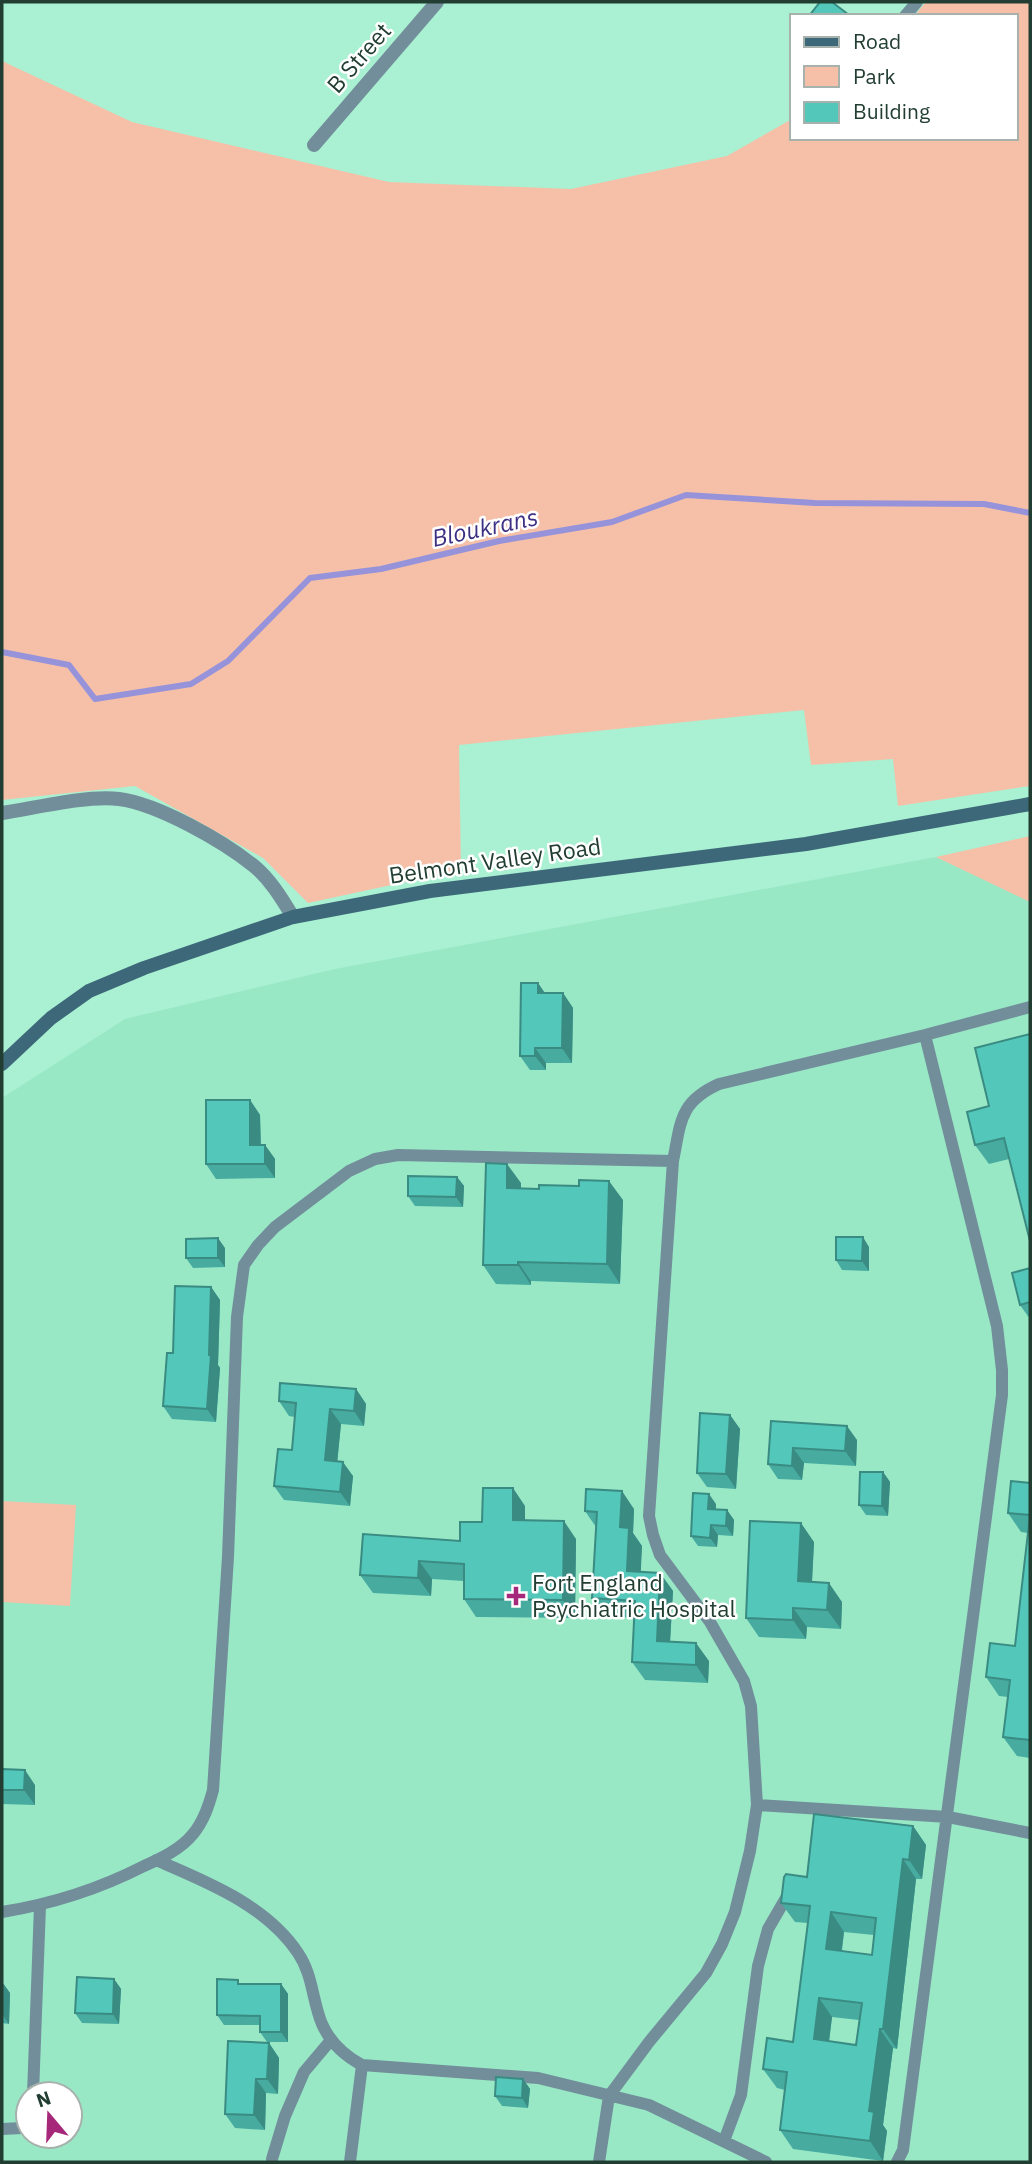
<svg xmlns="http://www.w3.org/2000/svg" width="1032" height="2164" font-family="'IBM Plex Sans',sans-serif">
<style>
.built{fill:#98e8c6;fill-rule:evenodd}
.green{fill:#f6c0a8}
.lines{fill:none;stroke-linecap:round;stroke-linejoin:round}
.stream{stroke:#9693db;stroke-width:6}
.lane{stroke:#728e9a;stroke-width:12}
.street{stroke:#728e9a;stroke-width:14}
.secondary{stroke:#3c6879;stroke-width:14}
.wall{fill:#47aba0;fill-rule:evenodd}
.shaded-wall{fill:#3a8b82}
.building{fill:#53c7ba;stroke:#3a8b82;stroke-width:2;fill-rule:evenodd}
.poi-dot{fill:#a6287a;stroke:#fff;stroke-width:2.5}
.labels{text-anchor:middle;stroke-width:5;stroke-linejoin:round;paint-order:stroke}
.street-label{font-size:23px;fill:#223e32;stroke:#fff}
.poi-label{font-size:23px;fill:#223e32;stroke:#fff;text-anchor:start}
.water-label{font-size:24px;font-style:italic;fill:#3c2e82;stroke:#fff}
</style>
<rect width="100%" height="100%" fill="#aaf0d2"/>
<path class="built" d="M936 857 1030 898V2162H2V1098L125 1019 335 969ZM28 2094H70V2136H28Z"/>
<path class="green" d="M926 2H1030V786L898 806 893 759 811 765 804 710 459 745 461 870 308 903 263 858 135 786 2 800V61L132 122 389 182 571 189 727 156 792 119V138H1016V16H914Z
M1030 836V902L936 857Z
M2 1501 76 1505 70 1606 2 1602Z"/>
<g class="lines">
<path class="stream" d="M2 652 69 665 95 699 191 684 228 661 310 578 381 569 499 541 612 522 686 495 815 503 984 504 1030 513"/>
<path class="lane" d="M905 16 917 2
M757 1805 948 1817 1030 1833
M156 1860C207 1882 266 1905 298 1953 313 1975 312 2000 322 2024 330 2042 345 2056 362 2065L538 2078 649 2105 766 2162
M2 1912C52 1904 99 1889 144 1866 162 1858 181 1849 193 1834 204 1821 209 1805 213 1790L228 1557 237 1317 244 1265 258 1245 275 1227 349 1171 375 1159 398 1155 673 1161
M33 2094 40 1906
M2 2129 22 2128 28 2122
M724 2141 741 2095 758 1966 768 1929 790 1891
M272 2159 285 2116 304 2072 331 2040
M350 2162 362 2065
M599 2162 609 2096 649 2042 706 1973 722 1944 735 1912 750 1851 757 1805 751 1706 744 1681 710 1622 660 1555 653 1535 649 1516 673 1161C681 1122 679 1102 719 1084L925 1035 1030 1007
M897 2162 903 2150 1002 1395V1370L997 1326 925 1035"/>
<path class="street" d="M314 145 437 2
M2 813C35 808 87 795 119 799 158 804 223 841 254 866 270 879 282 899 293 917"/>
<path class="secondary" d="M2 1064 51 1018 89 991 144 968 293 917 430 891 806 844 1030 804"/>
</g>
<path class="wall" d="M538 983 545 993H563L573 1008 572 1063H546V1070H530L520 1056Z
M1030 1034 1009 1159 989 1164 975 1145 989 1106Z
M250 1100 260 1115 261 1145H265L275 1159V1178L216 1179 206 1164Z
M457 1177 464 1186 463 1207 415 1206 408 1196Z
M521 1183V1188L623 1200 620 1284 531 1281V1285L496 1284 483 1265Z
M869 1247V1271L842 1270 836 1260Z
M225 1248V1267L193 1268 186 1258Z
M1030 1268V1319L1020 1305Z
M211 1287 220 1300 218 1365 220 1368 216 1422 172 1419 163 1406 173 1353Z
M356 1389 366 1404 364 1426 341 1424 337 1461 353 1476 350 1506 284 1500 274 1486 292 1450 295 1417 289 1416 279 1401Z
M730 1415 740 1429 736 1489 707 1487 697 1473Z
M771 1421 857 1440 856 1466 804 1463 802 1480 778 1479 768 1464Z
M883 1472 890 1482 888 1516 866 1515 859 1505Z
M1030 1483V1758L1017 1756 1003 1737 1008 1697 999 1696 986 1677 1015 1646 1028 1533 1021 1532 1008 1513Z
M716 1504V1509L727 1510 734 1520 733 1536 718 1535 717 1547 698 1546 691 1536Z
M525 1506V1520L576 1539 575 1618 476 1617 464 1599V1581L432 1579 431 1596 373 1593 360 1575 460 1541 482 1522Z
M634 1509 633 1533 642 1546 640 1572 660 1573 673 1591 670 1642 709 1661 708 1683 645 1680 632 1662 634 1618 605 1616 592 1598 596 1527 585 1511Z
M814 1542 812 1582 842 1602 841 1629 807 1627 806 1639 759 1637 746 1618Z
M2 1769 35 1785V1805L2 1804Z
M913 1826 926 1845 922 1879H916L897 2049 893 2048 883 2125 887 2131 883 2161 793 2149 780 2130 785 2090 777 2088 763 2069 793 2042 808 1923 795 1922 781 1903 807 1877ZM844 1932 874 1935 872 1955 842 1951ZM832 2017 859 2020 856 2045 829 2041Z
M114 1979 121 1989 119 2024 82 2023 75 2013Z
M2 1982 10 1993 9 2024 2 2023Z
M241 1984H281L288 1994V2042H267L260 2032V2025H224L217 2015Z
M269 2043 279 2058 278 2094 266 2093 265 2130 235 2128 225 2114Z
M523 2079 530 2089 528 2108 502 2106 495 2096Z"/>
<path class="shaded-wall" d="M538 983 548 998 538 993Z
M563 993 573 1008 572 1063 562 1048Z
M535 1048 546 1063V1070L535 1056Z
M250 1100 260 1115 261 1159 250 1145Z
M265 1145 275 1159V1178L265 1164Z
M507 1164 521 1183 520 1207 507 1188Z
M457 1177 464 1186 463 1207 456 1197Z
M609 1181 623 1200 620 1284 607 1264Z
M863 1237 869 1247V1271L862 1261Z
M218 1238 225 1248V1267L218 1258Z
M518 1262 531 1281V1285L518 1265Z
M211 1287 220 1300 218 1365 220 1368 216 1422 207 1409Z
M356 1389 366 1404 364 1426 354 1411Z
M330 1409 341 1424 336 1475 325 1460Z
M730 1415 740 1429 736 1489 726 1474Z
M847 1426 857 1440 856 1466 845 1451Z
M793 1448 804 1463 802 1480 792 1466Z
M343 1462 353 1476 350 1506 340 1492Z
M883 1472 890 1482 888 1516 882 1506Z
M513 1488 525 1506V1538L513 1520Z
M622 1491 634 1509 633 1533 642 1546 640 1589 627 1571 620 1527Z
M709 1494 716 1504 715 1519 708 1509Z
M727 1510 734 1520 733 1536 726 1526Z
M564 1521 576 1539 575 1618 563 1600Z
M801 1523 814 1542 811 1600 798 1581Z
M711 1525 718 1535 717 1547 710 1538Z
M419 1561 432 1579 431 1596 418 1578Z
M660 1573 673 1591 669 1659 657 1641Z
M829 1583 842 1602 841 1629 827 1610Z
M793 1608 807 1627 806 1639 793 1620Z
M696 1643 709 1661 708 1683 696 1665Z
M25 1770 35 1785V1805L24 1790Z
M913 1826 926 1845 922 1879 909 1860Z
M903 1859 916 1879 897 2049 883 2029Z
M831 1912 844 1932 839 1968 826 1949Z
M114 1979 121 1989 119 2024 113 2014Z
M2 1982 10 1993 9 2024 2 2014Z
M281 1984 288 1994V2042L281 2032Z
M819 1998 832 2017 827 2058 814 2039Z
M880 2029 893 2048 883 2125 887 2131 883 2161 870 2141 869 2111Z
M269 2043 279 2058 278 2094 267 2079Z
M256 2079 266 2093 265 2130 254 2115Z
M523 2079 530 2089 528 2108 522 2098Z"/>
<path class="building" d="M820 2H832L849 15 809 16Z
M521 983H538V993H563L562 1048H535V1056H520Z
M1030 1034V1241L1004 1138 975 1145 967 1112 989 1106 975 1048Z
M206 1100H250V1145H265V1164H206Z
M486 1163 507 1164V1188L539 1189V1185L579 1186V1180L609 1181 607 1264 518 1262V1265H483Z
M408 1176 457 1177 456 1197 408 1196Z
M836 1237H863L862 1261 836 1260Z
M218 1238V1258H186V1239Z
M1030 1268V1302L1020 1305 1012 1273Z
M175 1286 211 1287 209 1355H211L207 1409 163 1406 167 1353H173Z
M280 1383 356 1389 354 1411 330 1409 325 1460 343 1462 340 1492 274 1486 278 1449 292 1450 296 1403 279 1401Z
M700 1413 730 1415 726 1474 697 1473Z
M771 1421 847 1426 845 1451 793 1448 792 1466 768 1464Z
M860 1472H883L882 1506 859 1505Z
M1011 1481 1030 1483V1740L1003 1737 1010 1680 986 1677 990 1643 1015 1646 1030 1515 1008 1513Z
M483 1488H513V1520L564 1521 563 1600 464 1599V1564L419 1561 418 1578 360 1575 363 1534 460 1541V1522H482Z
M586 1489 622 1491 620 1527 629 1528 627 1571 660 1573 657 1641 696 1643V1665L632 1662 635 1601 592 1598 597 1512 585 1511Z
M693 1493 709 1494 708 1509 727 1510 726 1526 711 1525 710 1538 691 1536Z
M750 1521 801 1523 798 1581 829 1583 827 1610 793 1608V1620L746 1618Z
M2 1769 25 1770 24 1790H2Z
M814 1814 913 1826 909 1860 903 1859 883 2029H880L869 2111 874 2112 870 2141 780 2130 787 2072 763 2069 767 2038 793 2042 810 1906 781 1903 784 1877 786 1874 807 1877ZM831 1912 876 1918 872 1955 826 1949ZM819 1998 862 2003 856 2045 814 2039Z
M77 1977 114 1979 113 2014 75 2013Z
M217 1979 238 1980V1984H281V2032H260V2016L217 2015Z
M228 2041 269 2043 267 2079H256L254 2115 225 2114Z
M496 2077 523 2079 522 2098 495 2096Z"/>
<path class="poi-dot" d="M512.5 1585.5h7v7h7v7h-7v7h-7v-7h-7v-7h7z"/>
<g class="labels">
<g class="street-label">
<text transform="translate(359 58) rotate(-49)" y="8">B Street</text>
<text transform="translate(495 861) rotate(-8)" y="8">Belmont Valley Road</text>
</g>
<g class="poi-label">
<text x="532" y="1591">Fort England<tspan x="532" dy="26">Psychiatric Hospital</tspan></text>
</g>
<g class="water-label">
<text transform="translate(485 528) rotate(-12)" y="8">Bloukrans</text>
</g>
</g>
<rect width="1032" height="2164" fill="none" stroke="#223e32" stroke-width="7"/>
<rect x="790" y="14" width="228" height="126" fill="#ffffff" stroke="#a7b2ad" stroke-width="2"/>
<rect x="804" y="37" width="35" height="10" fill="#3c6879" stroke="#a7b2ad" stroke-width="2"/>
<text x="853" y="49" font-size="21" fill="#223e32">Road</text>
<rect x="804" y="66" width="35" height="21" fill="#f6c0a8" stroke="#a7b2ad" stroke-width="2"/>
<text x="853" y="84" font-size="21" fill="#223e32">Park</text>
<rect x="804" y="102" width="35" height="21" fill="#53c7ba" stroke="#a7b2ad" stroke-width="2"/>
<text x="853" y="119" font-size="21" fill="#223e32">Building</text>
<g transform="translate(49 2115) rotate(341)"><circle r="33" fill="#ffffff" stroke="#a7b2ad" stroke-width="2"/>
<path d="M0-5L12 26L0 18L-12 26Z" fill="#a6287a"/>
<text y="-10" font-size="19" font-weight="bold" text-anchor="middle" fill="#223e32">N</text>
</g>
</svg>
